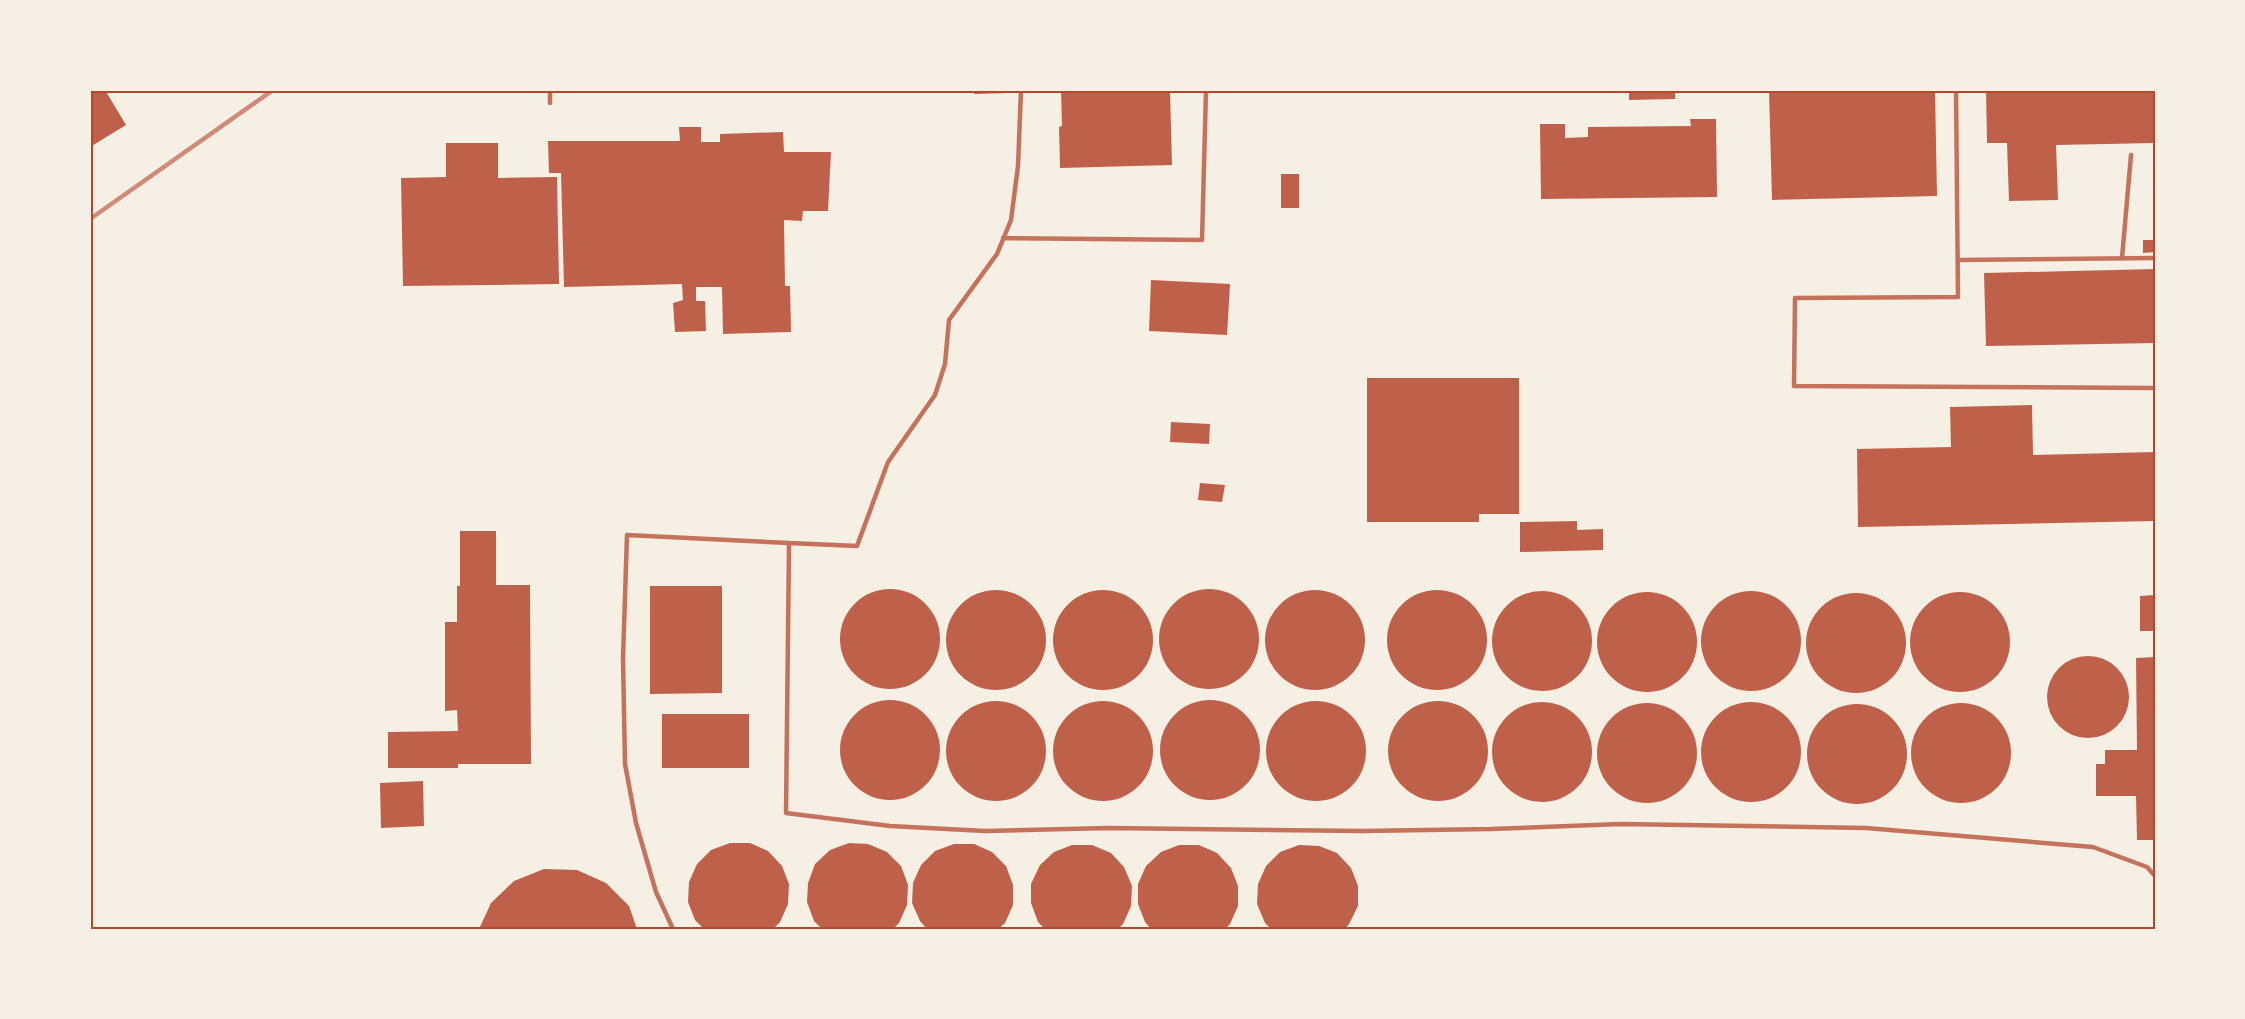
<svg xmlns="http://www.w3.org/2000/svg" width="2245" height="1019" font-family="Lato,sans-serif">
<style>
.building{fill:#bf614a}
.lines{fill:none;stroke-linecap:round;stroke-linejoin:round}
.service{stroke:#c5725c;stroke-width:4.5}
.rail{stroke:#cf8b77;stroke-width:4.5}
.neatline{fill:none;stroke:#b5482f;stroke-width:2}
</style>
<rect width="100%" height="100%" fill="#f6efe4"/>
<path class="building" d="M90 90H105L126 125 90 147Z
M974 90H1007V93L974 94Z
M1061 90H1170L1172 165 1060 168 1059 127 1062 126Z
M1629 90H1675V99L1629 100Z
M1769 90H1935L1937 196 1772 200Z
M1986 90H2155V143L2056 145 2058 200 2009 201 2007 143H1987Z
M1690 119H1716L1717 197 1541 199 1540 124H1565V138L1588 137V127L1691 126Z
M679 127H701V142H720V134L783 132 784 152H831L828 211H803L802 221 784 220 785 286H790L791 332 723 334 722 287H696V301H705L706 331 675 332 673 303 683 300 682 284 564 287 561 173H549L548 141H680Z
M446 143H498V178L557 177 559 284 403 286 401 178 446 177Z
M1281 174H1299V208H1281Z
M2143 240H2155V252L2143 253Z
M2155 269V343L1986 346 1984 273Z
M1151 280 1230 284 1227 335 1149 331Z
M1367 378H1519V514H1479V522H1367Z
M2032 405 2033 455 2155 452V521L1858 527 1857 449 1951 447 1950 407Z
M1171 422 1210 424 1209 444 1170 442Z
M1200 483 1225 485 1222 502 1198 500Z
M1577 521V530L1603 529V550L1520 552V522Z
M460 531H496V585H530L531 764H458V768H388V732L458 731 457 710 445 711V622H457V586H460Z
M650 586H722V693L650 694Z
M1159 639a50 50 0 1 1 100 0a50 50 0 1 1-100 0Z
M840 639a50 50 0 1 1 100 0a50 50 0 1 1-100 0Z
M946 640a50 50 0 1 1 100 0a50 50 0 1 1-100 0Z
M1053 640a50 50 0 1 1 100 0a50 50 0 1 1-100 0Z
M1265 640a50 50 0 1 1 100 0a50 50 0 1 1-100 0Z
M1387 640a50 50 0 1 1 100 0a50 50 0 1 1-100 0Z
M1492 641a50 50 0 1 1 100 0a50 50 0 1 1-100 0Z
M1701 641a50 50 0 1 1 100 0a50 50 0 1 1-100 0Z
M1910 642a50 50 0 1 1 100 0a50 50 0 1 1-100 0Z
M1597 642a50 50 0 1 1 100 0a50 50 0 1 1-100 0Z
M1806 643a50 50 0 1 1 100 0a50 50 0 1 1-100 0Z
M2155 595V631H2140V596Z
M2047 697a41 41 0 1 1 82 0a41 41 0 1 1-82 0Z
M2155 657V840H2137L2136 796H2096V764H2105V750H2137L2136 658Z
M840 750a50 50 0 1 1 100 0a50 50 0 1 1-100 0Z
M1160 750a50 50 0 1 1 100 0a50 50 0 1 1-100 0Z
M1053 751a50 50 0 1 1 100 0a50 50 0 1 1-100 0Z
M1388 751a50 50 0 1 1 100 0a50 50 0 1 1-100 0Z
M946 751a50 50 0 1 1 100 0a50 50 0 1 1-100 0Z
M1266 751a50 50 0 1 1 100 0a50 50 0 1 1-100 0Z
M1701 752a50 50 0 1 1 100 0a50 50 0 1 1-100 0Z
M1492 752a50 50 0 1 1 100 0a50 50 0 1 1-100 0Z
M1597 753a50 50 0 1 1 100 0a50 50 0 1 1-100 0Z
M1911 753a50 50 0 1 1 100 0a50 50 0 1 1-100 0Z
M1807 754a50 50 0 1 1 100 0a50 50 0 1 1-100 0Z
M662 714H749V768H662Z
M423 781 424 826 381 828 380 783Z
M730 843H750L768 851 782 866 789 884 788 904 780 922 773 929H704L695 920 688 902 689 882 697 864 711 850Z
M849 843 868 844 887 852 901 866 908 885 907 905 899 923 893 929H822L814 921 807 902 808 883 815 864 830 850Z
M954 844H974L992 852 1006 866 1013 885V905L1005 923 998 929H927L920 921 912 903 913 883 921 865 935 851Z
M1072 845H1092L1111 853 1124 867 1132 886 1131 906 1123 924 1118 929H1045L1038 922 1031 903V884L1040 865 1054 852Z
M1179 845H1199L1217 853 1231 868 1238 886V906L1230 924 1225 929H1151L1145 922 1138 904V884L1146 866 1161 852Z
M1299 845 1319 846 1337 853 1351 868 1358 886V906L1349 924 1345 929H1271L1265 923 1257 904 1258 884 1266 866 1280 852Z
M544 869 577 870 606 883 629 906 637 929H479L491 903 514 881Z"/>
<g class="lines">
<path class="service" d="M550 90V103
M1956 90 1958 297 1795 298 1794 386 2155 388
M1003 238 1202 240 1206 90
M2122 258 2131 155
M1958 260 2155 258
M789 543 857 546 888 462 935 395 945 364 949 320 997 254 1011 220 1018 166 1021 90
M673 929 656 892 636 823 625 764 623 658 627 535 789 543 786 813 890 826 985 831 1108 828 1362 831 1491 829 1620 824 1866 828 2093 847 2147 867 2155 876"/>
<path class="rail" d="M90 219 273 90"/>
</g>
<rect width="2245" height="1019" fill="none" stroke="#f6efe4" stroke-width="183"/>
<rect x="92" y="92" width="2062" height="836" class="neatline"/>
</svg>
